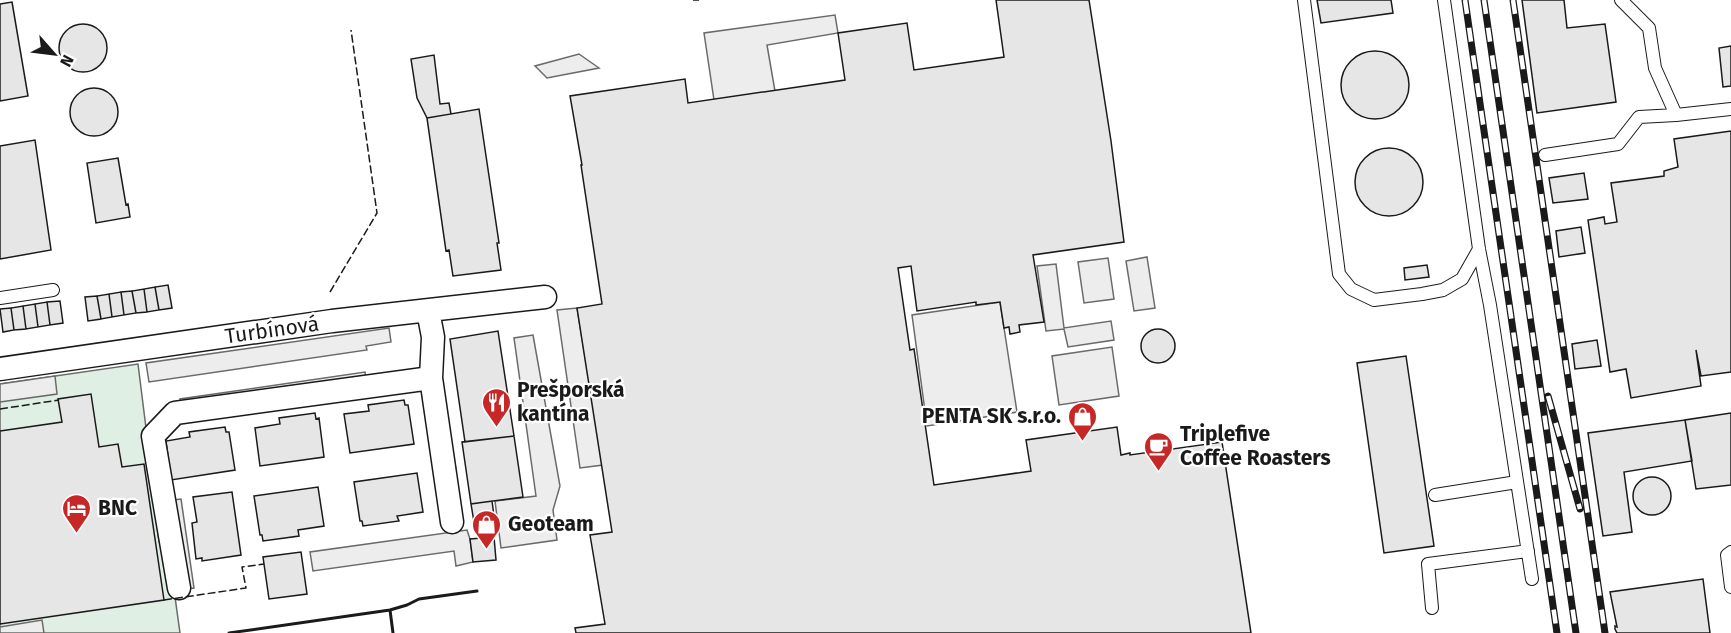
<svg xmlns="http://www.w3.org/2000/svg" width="1731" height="633" font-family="'Fira Sans',sans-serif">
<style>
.green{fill:#e0efe3;stroke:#6a6a6a;stroke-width:1.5}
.parking{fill:#ededed;stroke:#6a6a6a;stroke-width:1.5}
.building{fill:#e6e6e6;stroke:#1a1a1a;stroke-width:1.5}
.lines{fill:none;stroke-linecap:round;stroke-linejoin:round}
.service-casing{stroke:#1a1a1a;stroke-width:14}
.minor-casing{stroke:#1a1a1a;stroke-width:25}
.service{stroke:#fff;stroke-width:12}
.minor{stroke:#fff;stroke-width:22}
.rail-casing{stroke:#1a1a1a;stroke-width:7}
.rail{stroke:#fff;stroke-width:4.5;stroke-dasharray:14;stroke-linecap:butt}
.fence{stroke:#1a1a1a;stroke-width:1.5;stroke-dasharray:8 3;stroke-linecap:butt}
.wall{stroke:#1a1a1a;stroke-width:3}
.labels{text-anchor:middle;stroke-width:4.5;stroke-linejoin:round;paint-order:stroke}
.street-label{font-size:21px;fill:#1a1a1a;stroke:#fff}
.poi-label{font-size:21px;font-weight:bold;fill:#1a1a1a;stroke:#fff;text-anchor:start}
</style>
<rect width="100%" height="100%" fill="#fff"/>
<path class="green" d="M138 364 146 428 144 429 159 541 175 597 180 633H0V384Z"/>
<path class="parking" d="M835 15 838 33 767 45 775 91 714 100 704 33Z
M579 54 599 68 547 78 535 66Z
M1147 257 1155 308 1134 311 1126 261Z
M1108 258 1114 299 1084 303 1078 262Z
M1056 264 1064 328 1111 321 1114 340 1068 347 1064 329 1046 331 1037 266Z
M1000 302 1017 412 927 426 912 315Z
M577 308 603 465 580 468 557 310Z
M389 328 391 342 366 346 367 350 149 382 146 363Z
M533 335 560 486 553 510 557 540 501 548 495 501 536 496 514 338Z
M1112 347 1119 396 1059 405 1052 356Z
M365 372 366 379 181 406 180 399Z
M55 376 57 394 0 402V384Z
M181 499 194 588 186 589 173 500Z
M467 530 470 539 473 562 456 566 454 551 313 571 310 552Z
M42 620 44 633H0V627Z"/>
<path class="building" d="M996 0H1089L1111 141 1124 242 1033 255 1044 322 1019 325 1020 332 1010 334 1009 327 1004 328 1000 302 976 305V302L917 311 911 266 898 268 910 350 914 349 934 485 1031 471 1026 440 1117 427 1121 455 1130 453V455L1222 442 1251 633H576L575 628 605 624 590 535 612 532 577 308 602 304 581 165H582L570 96 685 79 688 103 845 80 838 33 907 23 914 70 1004 57Z
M1317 0H1391L1393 13 1321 23Z
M1522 0H1564L1567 28 1605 24 1616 102 1537 113Z
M12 2 28 96 0 101V4Z
M59 48a24 24 0 1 1 48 0a24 24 0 1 1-48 0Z
M1731 46V86L1723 87 1719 48Z
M1341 85a34 34 0 1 1 68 0a34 34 0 1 1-68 0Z
M434 55 440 104 449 103 451 114 427 118 417 98 411 59Z
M70 112a24 24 0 1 1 48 0a24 24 0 1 1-48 0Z
M479 109 499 243H497L501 270 453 276 449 250 446 251 427 118Z
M1731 131V372L1701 376 1696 350 1701 386 1631 398 1626 369 1610 372 1588 220 1604 217 1605 224 1617 222 1611 183 1664 176V171L1678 167 1674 139Z
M35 140 51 250 0 259V146Z
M1355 182a34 34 0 1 1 68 0a34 34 0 1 1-68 0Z
M118 158 126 205 128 204 130 217 96 223 87 163Z
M1584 173 1588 199 1553 203 1549 178Z
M1581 227 1585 253 1559 257 1556 231Z
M1427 265 1429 277 1405 280 1404 268Z
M168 285 172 308 159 310 155 287Z
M155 287 159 310 147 312 144 289Z
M144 289 147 312 136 313 132 291Z
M132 291 136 313 124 315 121 292Z
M121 292 124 315 112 317 109 294Z
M109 294 112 317 101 319 97 296Z
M97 296 101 319 88 321 85 297Z
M60 301 63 323 50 325 47 302Z
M47 302 50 325 38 327 35 304Z
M35 304 38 327 26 329 23 306Z
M23 306 26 329 14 330 11 308Z
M11 308 14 330 3 332 0 309Z
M1141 346a17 17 0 1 1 34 0a17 17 0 1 1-34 0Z
M498 331 514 436 465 442 450 339Z
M1597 340 1601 366 1575 369 1572 344Z
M1406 356 1434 546 1384 553 1357 363Z
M91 394 99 447 118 444 122 467 144 464 164 600 0 624V431L62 422 58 399Z
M404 400 405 405H408L414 444 350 453 344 414 369 411 368 405Z
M315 413 316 419 319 418 324 457 260 466 255 428 280 424 279 418Z
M1731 413V485L1696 489 1685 420Z
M1685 420 1692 461 1624 472 1632 532 1603 536 1588 433Z
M225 427 226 432H229L235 470 171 480 166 441 190 437 189 432Z
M514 436 523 497 471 504 462 442Z
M417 473 423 512 397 516 399 521 363 526 362 521H360L354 482Z
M1633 496a19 19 0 1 1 38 0a19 19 0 1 1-38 0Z
M318 487 324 526 298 530 299 536 263 541 262 535H260L254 496Z
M232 492 241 555 202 561V558L196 559 192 523 197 522 193 497Z
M492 501 496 531 476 534 471 504Z
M494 537 496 560 473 562 470 539Z
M301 552 307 594 269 599 263 557Z
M1703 579 1710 633H1617L1615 629V626L1617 627 1610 592Z"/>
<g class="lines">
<defs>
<path id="service" d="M1304 0 1339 274 1351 289 1374 300 1422 294 1443 290 1462 279 1479 249
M1444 0 1479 249 1490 305 1532 579
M1621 0 1649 28 1655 68 1676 115 1731 109
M1545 155 1618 144 1639 117 1676 115
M0 298 53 290
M1435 495 1517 482
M1731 552 1727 555 1731 587
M1432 608 1428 564 1528 551"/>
<path id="minor" d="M428 311 433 337 431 378 452 522
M0 369 332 321 545 297
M179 588 153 436 175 413 431 378"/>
</defs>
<use href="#service" class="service-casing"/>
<use href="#minor" class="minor-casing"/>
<use href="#service" class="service"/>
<use href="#minor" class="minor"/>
<defs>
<path id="rail" d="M1465 0 1557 633
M1484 0 1576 633
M1513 0 1605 633
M1548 396 1580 509"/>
</defs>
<use href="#rail" class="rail-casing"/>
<use href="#rail" class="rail"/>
<path class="fence" d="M693 0H699
M330 292 377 213 351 30
M0 409 59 400
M164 600 246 588 242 567 264 564"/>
<path class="wall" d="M390 610 393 633
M229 633 390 610 407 605 419 599 477 591"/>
</g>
<defs>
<symbol id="restaurant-pin" viewBox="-11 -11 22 30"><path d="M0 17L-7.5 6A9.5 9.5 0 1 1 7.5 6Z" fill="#c62828" stroke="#fff"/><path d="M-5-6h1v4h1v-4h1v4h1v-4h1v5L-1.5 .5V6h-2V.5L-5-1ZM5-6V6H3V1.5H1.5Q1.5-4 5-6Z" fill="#fff"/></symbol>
<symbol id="shop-pin" viewBox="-11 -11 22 30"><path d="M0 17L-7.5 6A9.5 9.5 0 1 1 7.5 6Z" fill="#c62828" stroke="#fff"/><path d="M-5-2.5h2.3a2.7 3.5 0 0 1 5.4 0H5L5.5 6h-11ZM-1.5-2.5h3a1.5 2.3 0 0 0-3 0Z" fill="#fff"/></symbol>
<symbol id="cafe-pin" viewBox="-11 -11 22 30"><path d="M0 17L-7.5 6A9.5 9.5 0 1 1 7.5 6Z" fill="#c62828" stroke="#fff"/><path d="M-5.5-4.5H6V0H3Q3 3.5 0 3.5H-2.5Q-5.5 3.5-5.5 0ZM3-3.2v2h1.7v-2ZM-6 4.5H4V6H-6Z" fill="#fff"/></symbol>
<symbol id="hotel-pin" viewBox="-11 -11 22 30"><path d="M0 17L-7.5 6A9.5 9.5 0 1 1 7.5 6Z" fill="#c62828" stroke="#fff"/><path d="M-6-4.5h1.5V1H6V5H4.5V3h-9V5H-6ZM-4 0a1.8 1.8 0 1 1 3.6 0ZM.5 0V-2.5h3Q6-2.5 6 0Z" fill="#fff"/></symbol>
</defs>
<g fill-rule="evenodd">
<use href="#restaurant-pin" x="480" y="386" width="33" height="45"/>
<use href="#shop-pin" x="1066" y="400" width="33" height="45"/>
<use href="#cafe-pin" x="1142" y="430" width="33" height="45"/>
<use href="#hotel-pin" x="60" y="492" width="33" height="45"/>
<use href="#shop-pin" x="470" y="508" width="33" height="45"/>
</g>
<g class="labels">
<g class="street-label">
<text transform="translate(272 330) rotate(-8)" y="7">Turbínová</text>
</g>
<g class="poi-label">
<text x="517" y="397">Prešporská<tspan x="517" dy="24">kantína</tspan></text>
<text x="1061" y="423" text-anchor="end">PENTA SK s.r.o.</text>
<text x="1180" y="441">Triplefive<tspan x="1180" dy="24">Coffee Roasters</tspan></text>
<text x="98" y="515">BNC</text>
<text x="508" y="531">Geoteam</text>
</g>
</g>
<g transform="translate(54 54) rotate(118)" stroke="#ffffff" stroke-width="4.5" paint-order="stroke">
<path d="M0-4.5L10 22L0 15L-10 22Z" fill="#1a1a1a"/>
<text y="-9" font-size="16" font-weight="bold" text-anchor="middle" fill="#1a1a1a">N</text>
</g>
</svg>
